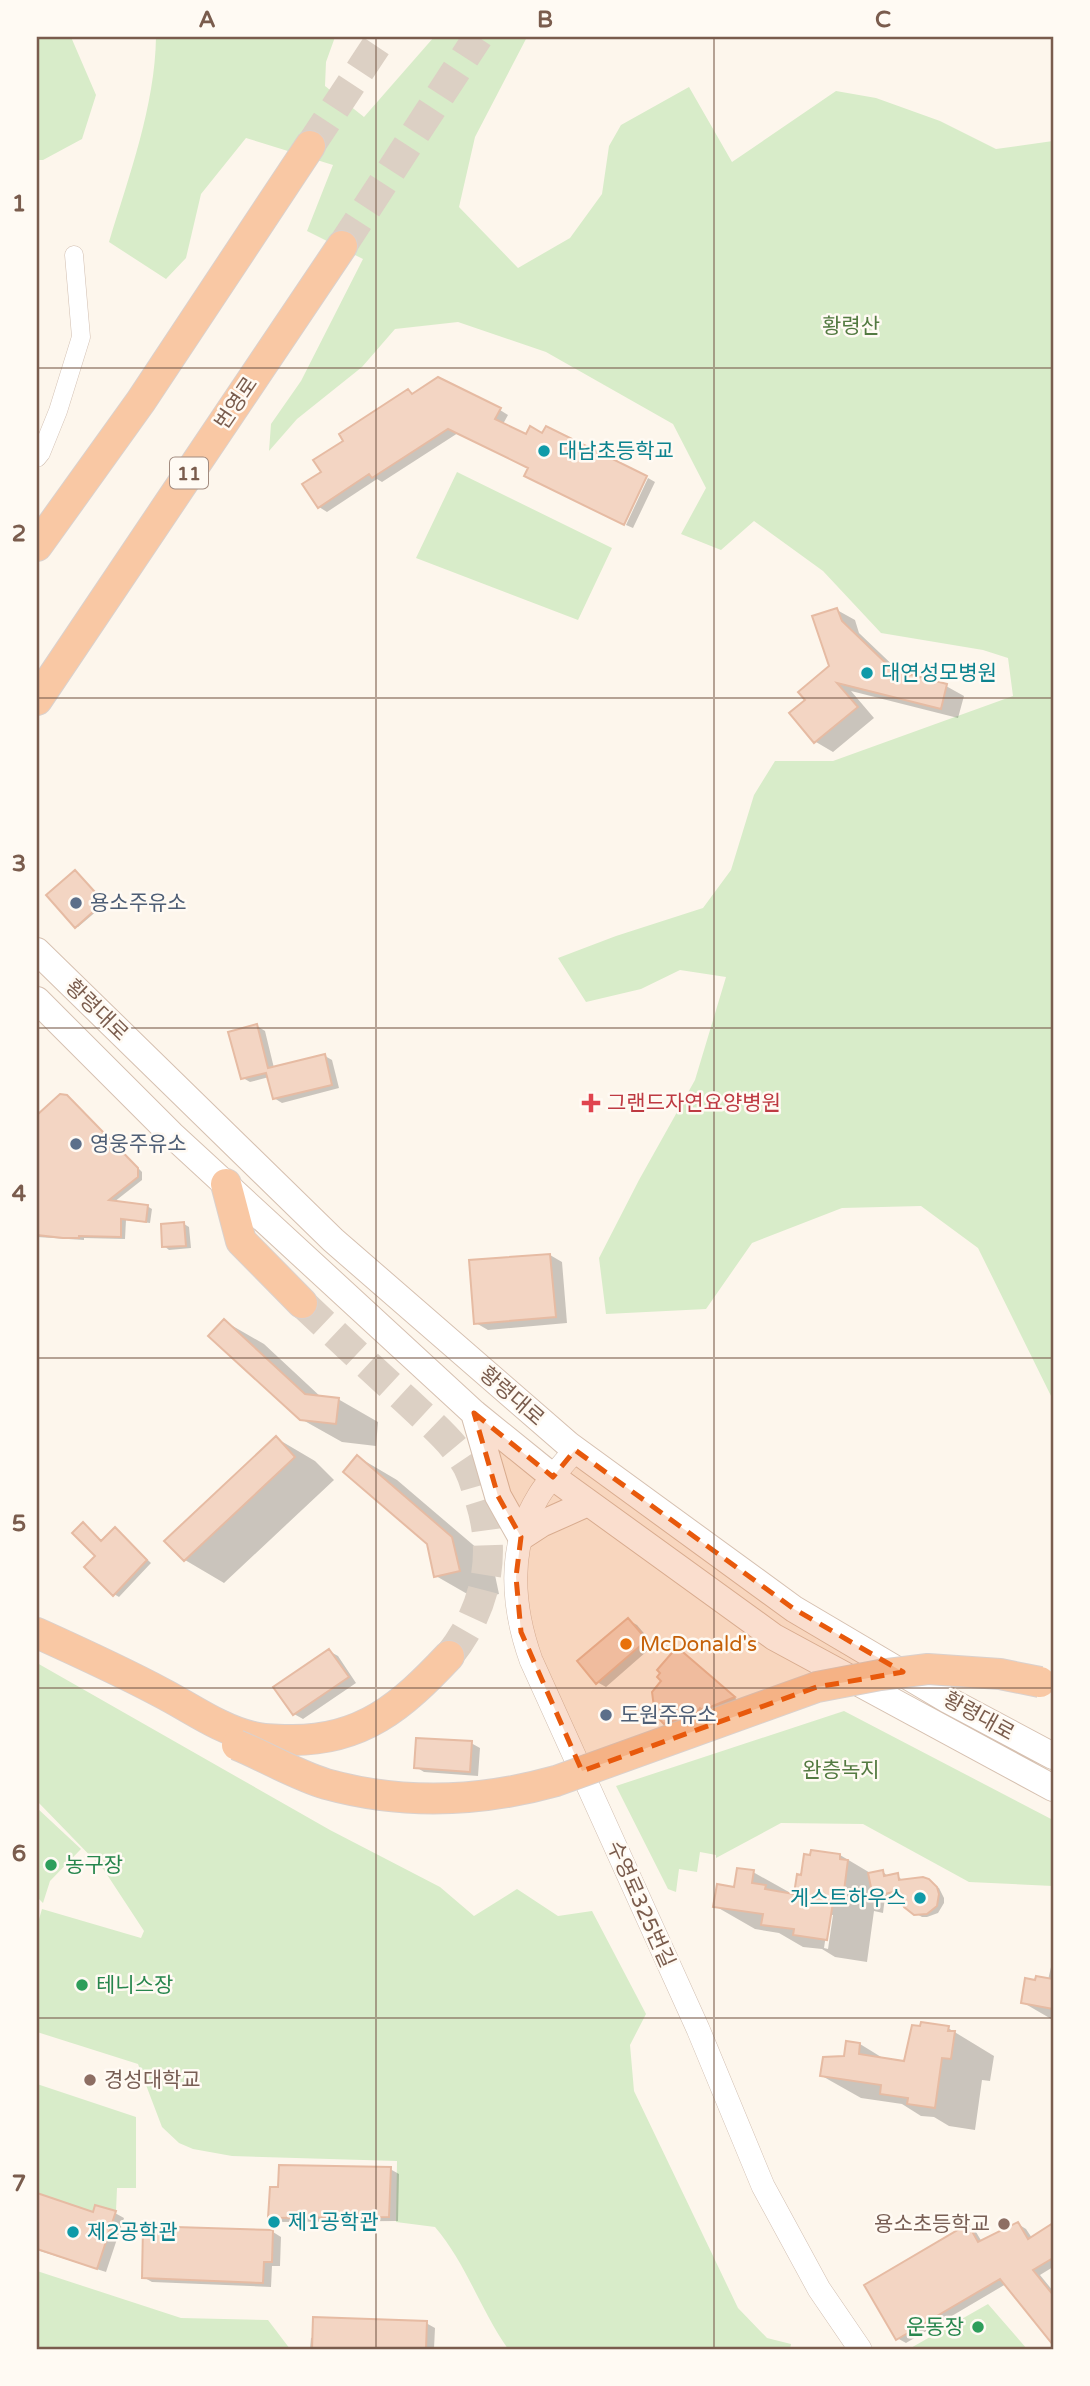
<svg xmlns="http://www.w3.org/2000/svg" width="1090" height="2386" font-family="'Varela Round','Noto Sans KR',sans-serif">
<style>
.green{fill:#d8ecc9}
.shadow{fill:#0003;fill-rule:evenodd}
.building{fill:#f3d5c3;stroke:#e6bba3;stroke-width:2}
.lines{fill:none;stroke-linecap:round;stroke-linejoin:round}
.trunk-tunnel{stroke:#dcd0c4;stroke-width:30;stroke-dasharray:30 15;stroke-linecap:butt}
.minor-casing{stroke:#d1beb0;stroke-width:19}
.tertiary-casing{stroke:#d1beb0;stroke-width:24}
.secondary-casing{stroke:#d6c0b0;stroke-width:28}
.trunk-casing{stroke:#dad1cd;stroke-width:32}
.minor{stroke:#fff;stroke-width:18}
.tertiary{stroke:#fff;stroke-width:23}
.secondary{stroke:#fff;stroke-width:26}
.trunk{stroke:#f9c8a4;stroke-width:30}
.trunk-bridge-casing{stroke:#dad1cd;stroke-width:32;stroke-linecap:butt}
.trunk-bridge{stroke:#f9c8a4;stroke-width:30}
.marked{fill:#e8590c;fill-opacity:0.2;stroke:#e8590c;stroke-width:5;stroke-dasharray:14 9;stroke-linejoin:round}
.grid{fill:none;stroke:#7a5c4d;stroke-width:2;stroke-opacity:0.55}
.culture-dot{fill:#0f9aa8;stroke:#fffaf3;stroke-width:2.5}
.service-dot{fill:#5c6f8a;stroke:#fffaf3;stroke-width:2.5}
.health-dot{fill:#e0444e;stroke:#fffaf3;stroke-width:2.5}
.food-dot{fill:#e8710a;stroke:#fffaf3;stroke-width:2.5}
.leisure-dot{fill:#2e9e5b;stroke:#fffaf3;stroke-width:2.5}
.education-dot{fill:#8d6e63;stroke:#fffaf3;stroke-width:2.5}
.labels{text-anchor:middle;stroke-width:5;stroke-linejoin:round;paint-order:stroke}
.shield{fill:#fffaf3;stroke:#a28b7f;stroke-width:2}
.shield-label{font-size:19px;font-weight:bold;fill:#7a5c4d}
.park-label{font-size:21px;fill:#537a41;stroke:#fffaf3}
.street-label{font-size:21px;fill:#7a5c4d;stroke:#fffaf3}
.culture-label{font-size:21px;fill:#0d838f;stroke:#fffaf3;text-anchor:start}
.service-label{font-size:21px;fill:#4e5e75;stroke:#fffaf3;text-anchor:start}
.health-label{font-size:21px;fill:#be3a42;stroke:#fffaf3;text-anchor:start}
.food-label{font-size:21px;fill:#c56008;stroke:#fffaf3;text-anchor:start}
.leisure-label{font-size:21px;fill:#27864d;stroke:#fffaf3;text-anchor:start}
.education-label{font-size:21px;fill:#785e54;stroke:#fffaf3;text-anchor:start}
.neatline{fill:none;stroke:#7a5c4d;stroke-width:2.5}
.grid-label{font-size:23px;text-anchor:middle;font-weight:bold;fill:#7a5c4d}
</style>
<rect width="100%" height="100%" fill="#fdf6ec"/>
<path class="green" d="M37 37H71L96 95 82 139 43 160H37Z
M156 37H335L326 62 325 86 364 117 434 37H527L475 137 459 207 518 268 570 238 602 194 609 146 621 125 689 87 732 162 836 91 876 98 940 121 996 149 1053 141V1400L978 1248 921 1206 842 1208 752 1243 706 1309 606 1314 599 1258 639 1180 695 1080 726 977 680 970 641 989 586 1002 558 958 616 936 703 908 731 870 754 795 775 761H833L1013 696 1008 658 983 650 881 633 823 571 754 521 721 550 681 534 706 488 673 424 546 352 458 322 395 329 362 367 297 419 269 451 271 424 301 381 363 259 307 231 333 165 246 138 201 194 186 258 166 279 109 242C129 176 155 106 156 37Z
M457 472 612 548 578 620 416 558Z
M37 1663 330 1830 440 1887 474 1916 517 1889 558 1916 592 1911 646 2014 630 2045 634 2091 738 2308 767 2338 791 2344 790 2349H508C481 2311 466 2263 435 2227L396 2222 397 2161 232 2156 193 2149 179 2143 162 2127 138 2064 37 2032V1926L42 1909 141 1938 144 1931 104 1870 37 1801Z
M844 1711 1053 1820V1886L969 1882 863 1824 781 1823 716 1858V1855L700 1852 697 1872 679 1869 676 1892 668 1889 616 1786Z
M37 1808 81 1849 50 1881 43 1903 37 1897Z
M37 2084 136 2117V2188H117L116 2211 96 2205 93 2212 37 2193Z
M37 2271 181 2318 268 2320 290 2349H37Z
M988 2304 1027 2349H909Z"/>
<path class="shadow" d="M409 391 414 394 500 410 508 415 503 424 527 436 530 468 458 433 382 482 377 479 327 512 319 507 323 472 346 442Z
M648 478 655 482 633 528 626 525Z
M837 610 855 620 859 633 902 674 946 686 964 696 958 718 851 691 874 718 833 752 816 742 791 714 807 700 831 667Z
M77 873 105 904 78 927 76 926Z
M257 1026 265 1031 274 1068 325 1056 332 1060 339 1088 282 1103 274 1098 269 1077 250 1082 243 1078Z
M61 1096 72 1100 142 1172V1180L114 1202 147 1206 152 1209 150 1223 126 1220 125 1239 84 1238V1240L37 1237V1117Z
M184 1224 189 1227 191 1248 169 1250 164 1246Z
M550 1255 562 1262 567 1323 488 1330 476 1323Z
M224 1321 264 1344 322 1398 338 1399 378 1422 376 1446 342 1442 301 1419Z
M276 1438 315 1461 334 1480 224 1583 185 1560Z
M358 1457 397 1480 492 1561 499 1594 476 1599 436 1576 428 1543Z
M88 1527 102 1542 115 1529 151 1563 119 1597 114 1594Z
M628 1620 637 1625 654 1645 606 1687 597 1682Z
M677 1649 685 1654 741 1703 674 1727 665 1722 664 1681Z
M329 1651 338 1656 356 1683 303 1719 294 1714Z
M471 1743 480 1748 478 1776 424 1772 416 1767Z
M840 1855 872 1874 883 1872 889 1877 897 1875 903 1881 922 1879 939 1888 944 1898V1903L938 1913 927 1917H922L915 1913 900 1894 885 1897 883 1913 874 1911 867 1962 835 1957 822 1949 803 1947 779 1933 755 1929 715 1906 753 1872 796 1896 802 1877ZM829 1915H833L828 1949 824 1948Z
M1051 1967H1053V2020L1022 2002 1048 1980Z
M921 2028H948L994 2056 990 2081 982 2080 975 2130 949 2126 934 2117 921 2116 902 2104 861 2098 822 2076 845 2058 847 2043 860 2044 886 2060 906 2063Z
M390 2169 399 2174 398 2221 279 2222 270 2217Z
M37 2195 94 2214 115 2213 124 2218 106 2272 37 2250Z
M1018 2224 1026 2229 1032 2238 1053 2225V2267L1040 2275 1053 2291V2342L1006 2284 906 2343 897 2338 968 2227 976 2232 982 2242Z
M273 2232 281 2237 280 2266H272L271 2287 152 2282 143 2277Z
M426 2323 435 2328 434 2349H310L311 2338Z"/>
<path class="building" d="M438 377 501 408 495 419 526 434 530 426 542 433 546 426 647 476 624 525 524 476 528 468 448 429 372 478 369 474 318 508 302 484 321 472 313 460 343 441 339 434 408 389 412 394Z
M837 608 842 621 893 670 947 684 941 709 837 683 858 707 814 743 789 713 805 700 798 692 829 666 812 616Z
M75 870 104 902 75 928 46 895Z
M257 1024 268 1068 325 1054 332 1085 273 1099 266 1073 241 1079 228 1032Z
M60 1094 67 1095 138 1168V1177L109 1200 148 1205 146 1222 121 1219V1237L79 1236V1238H63L37 1235V1115Z
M184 1222 186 1246 162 1247 161 1224Z
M550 1254 556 1317 474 1324 469 1260Z
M224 1319 305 1394 339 1398 336 1424 300 1420 208 1336Z
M276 1436 295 1457 184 1561 164 1541Z
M357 1455 452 1537 460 1571 434 1577 427 1544 343 1472Z
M83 1522 101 1541 115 1527 147 1560 113 1596 84 1567 95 1556 72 1533Z
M628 1618 647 1640 596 1684 577 1661Z
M677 1647 735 1697 703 1710 700 1708 697 1712 664 1724 655 1715 652 1692 661 1681 657 1677 660 1673 657 1670Z
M329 1649 349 1677 293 1715 273 1687Z
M416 1738 472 1741 470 1772 414 1768Z
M811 1850 840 1854V1859L848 1860 844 1891 835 1890 827 1940 793 1935 794 1929 761 1925 763 1914 713 1907 717 1884 734 1887 737 1868 754 1870 752 1883 766 1885 765 1889 794 1894 797 1874 801 1875 804 1854 810 1855Z
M883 1870 884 1876 898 1873 899 1880 923 1877 929 1879 937 1887 939 1894 937 1906 927 1914 914 1915 904 1907 897 1891 873 1897 868 1873Z
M1036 1976 1053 1979V2009L1021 2003 1025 1978 1035 1980Z
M921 2022 949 2026 948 2031H955L951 2059 942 2058 935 2108 907 2104 908 2098 880 2094 881 2085 820 2076 823 2057 844 2056 846 2041 860 2043 859 2054 904 2061 912 2025 920 2026Z
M279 2165 391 2167 389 2217 268 2218 270 2187H278Z
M37 2193 93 2212 95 2205 116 2211 97 2269 37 2249Z
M1018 2222 1028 2239 1053 2223V2258L1033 2270 1053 2295V2345L1000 2279 896 2340 864 2285 968 2224 978 2242Z
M143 2226 273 2230 272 2262H264L263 2283 142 2278Z
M313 2317 427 2321 426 2349H312Z"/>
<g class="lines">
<path class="trunk-tunnel" d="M310 146 382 37
M342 246 478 37
M302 1303C337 1336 372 1369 407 1401 428 1421 454 1442 468 1467 472 1475 475 1484 477 1492 499 1551 487 1608 449 1656"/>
<defs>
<path id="minor" d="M37 458 41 453 58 411 81 337 74 255"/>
<path id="tertiary" d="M575 1450C563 1465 548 1480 538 1497 507 1547 512 1607 531 1660L698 2029 763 2186 819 2289 860 2349"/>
<path id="secondary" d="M37 951 333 1240 569 1445 794 1609 948 1700 1053 1756
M37 1000 171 1134 474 1413 553 1477 774 1637 1053 1788
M474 1413 498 1496 521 1537 541 1524 588 1503"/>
<path id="trunk" d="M37 546 141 401 310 146
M37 700 342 246
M226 1184 241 1241 302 1303
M37 1633C79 1652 121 1671 162 1693 191 1708 221 1730 253 1737 264 1740 278 1740 290 1740 362 1741 402 1706 449 1656"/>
</defs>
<use href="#minor" class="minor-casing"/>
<use href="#tertiary" class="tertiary-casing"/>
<use href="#secondary" class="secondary-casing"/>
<use href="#trunk" class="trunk-casing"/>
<use href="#minor" class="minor"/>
<use href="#tertiary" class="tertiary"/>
<use href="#secondary" class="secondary"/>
<use href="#trunk" class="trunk"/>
<defs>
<path id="trunk-bridge" d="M237 1745C266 1757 296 1775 326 1784 402 1805 481 1802 556 1781L817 1687 880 1675 928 1669 1000 1674 1040 1682"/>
</defs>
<use href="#trunk-bridge" class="trunk-bridge-casing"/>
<use href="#trunk-bridge" class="trunk-bridge"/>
</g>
<path class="marked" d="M474 1413 553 1477 575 1450 794 1609 903 1672 817 1687 582 1771 521 1632 516 1577 521 1537 498 1496Z"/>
<path class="grid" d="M376 37V2349M714 37V2349M37 368H1053M37 698H1053M37 1028H1053M37 1358H1053M37 1688H1053M37 2018H1053"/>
<g class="culture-dot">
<circle cx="544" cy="451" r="7"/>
<circle cx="867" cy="673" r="7"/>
<circle cx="920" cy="1898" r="7"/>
<circle cx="274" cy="2222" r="7"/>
<circle cx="73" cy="2232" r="7"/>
</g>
<g class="service-dot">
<circle cx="76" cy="903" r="7"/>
<circle cx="76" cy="1144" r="7"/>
<circle cx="606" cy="1715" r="7"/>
</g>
<path class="health-dot" d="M587.5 1092.5h7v7h7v7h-7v7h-7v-7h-7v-7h7z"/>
<circle class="food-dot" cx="626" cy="1644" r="7"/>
<g class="leisure-dot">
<circle cx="51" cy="1865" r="7"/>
<circle cx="82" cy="1985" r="7"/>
<circle cx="978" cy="2327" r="7"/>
</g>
<g class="education-dot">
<circle cx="90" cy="2080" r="7"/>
<circle cx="1004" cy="2224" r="7"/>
</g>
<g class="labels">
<rect class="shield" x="170" y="457.5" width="38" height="31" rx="5"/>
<g class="shield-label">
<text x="189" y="480">11</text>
</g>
<g class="park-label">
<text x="851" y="333">황령산</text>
<text x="841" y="1777">완층녹지</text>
</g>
<g class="street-label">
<text transform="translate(236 403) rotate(-56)" y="7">번영로</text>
<text transform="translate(97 1010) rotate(44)" y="7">황령대로</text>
<text transform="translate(512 1396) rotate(41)" y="7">황령대로</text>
<text transform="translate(979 1716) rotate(29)" y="7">황령대로</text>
<text transform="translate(641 1904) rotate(66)" y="7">수영로325번길</text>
</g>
<g class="culture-label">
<text x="558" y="458">대남초등학교</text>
<text x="881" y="680">대연성모병원</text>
<text x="906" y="1905" text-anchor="end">게스트하우스</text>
<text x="288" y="2229">제1공학관</text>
<text x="87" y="2239">제2공학관</text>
</g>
<g class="service-label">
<text x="90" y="910">용소주유소</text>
<text x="90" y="1151">영웅주유소</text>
<text x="620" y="1722">도원주유소</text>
</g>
<g class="health-label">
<text x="607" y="1110">그랜드자연요양병원</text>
</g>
<g class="food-label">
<text x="640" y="1651">McDonald's</text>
</g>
<g class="leisure-label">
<text x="65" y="1872">농구장</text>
<text x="96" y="1992">테니스장</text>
<text x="964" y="2334" text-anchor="end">운동장</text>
</g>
<g class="education-label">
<text x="104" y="2087">경성대학교</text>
<text x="990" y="2231" text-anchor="end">용소초등학교</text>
</g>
</g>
<rect width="1090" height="2386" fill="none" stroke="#fffaf3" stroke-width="77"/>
<rect x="38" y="38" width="1014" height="2310" class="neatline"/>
<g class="grid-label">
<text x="207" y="27">A</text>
<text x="545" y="27">B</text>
<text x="883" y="27">C</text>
<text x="19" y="211">1</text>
<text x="19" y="541">2</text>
<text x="19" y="871">3</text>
<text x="19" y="1201">4</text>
<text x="19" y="1531">5</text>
<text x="19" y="1861">6</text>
<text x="19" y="2191">7</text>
</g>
</svg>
